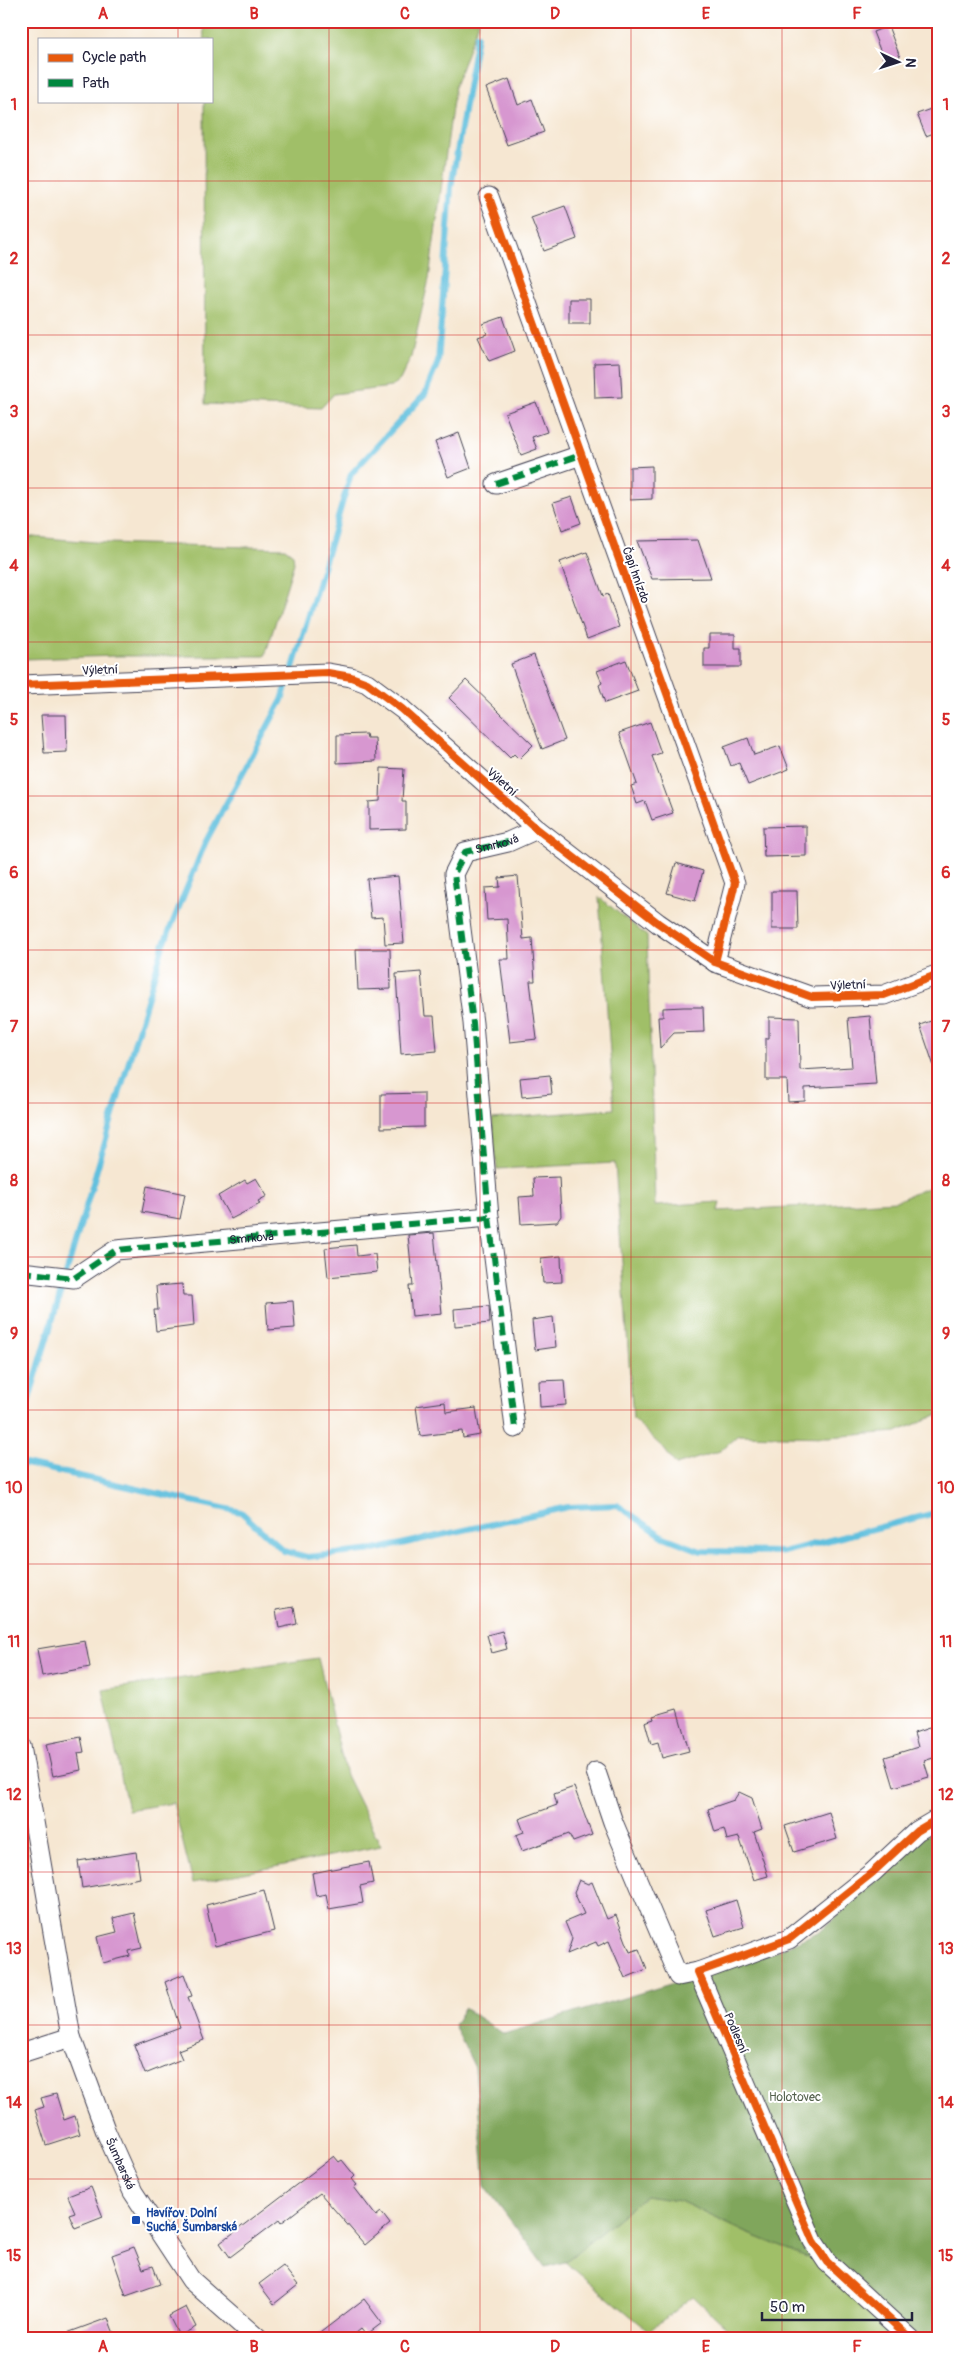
<svg xmlns="http://www.w3.org/2000/svg" width="960" height="2360" font-family="Pangolin,sans-serif">
<style>
.green{fill:#a0bf67;stroke:#617051}
.forest{fill:#80a65c;stroke:#51644c}
.lines{fill:none;stroke-linecap:round;stroke-linejoin:round}
.stream{stroke:#60c0de;stroke-width:6}
.building{fill:#d797d0}
.minor-casing{stroke:#424052;stroke-width:21}
.minor{stroke:#fff;stroke-width:19}
.quiet{stroke:#00873e;stroke-width:6;stroke-dasharray:12 6;stroke-linecap:butt}
.cycleway-casing{stroke:#fff;stroke-width:11}
.cycleway{stroke:#e8590c;stroke-width:8}
.grid{fill:none;stroke:#d62828;stroke-width:1;stroke-opacity:0.55}
.transit-dot{fill:#1a4fb4;stroke:#fff;stroke-width:2}
.labels{text-anchor:middle;stroke-width:4;stroke-linejoin:round;paint-order:stroke}
.street-label{font-size:12px;fill:#22223b;stroke:#fff}
.park-label{font-size:12px;fill:#54614d;stroke:#fff}
.transit-label{font-size:12px;font-weight:bold;fill:#164399;stroke:#fff;text-anchor:start}
.neatline{fill:none;stroke:#d62828;stroke-width:2}
.grid-label{font-size:16px;text-anchor:middle;font-weight:bold;fill:#d62828}
</style>
<rect width="100%" height="100%" fill="#fff"/>
<filter id="ink" filterUnits="userSpaceOnUse"><feTurbulence type="fractalNoise" baseFrequency=".02" numOctaves="2"/><feDisplacementMap in="SourceGraphic" scale="10" xChannelSelector="R" yChannelSelector="G"/><feConvolveMatrix kernelMatrix="1 2 1 2 8 2 1 2 1" color-interpolation-filters="sRGB"/></filter>
<filter id="wash" filterUnits="userSpaceOnUse"><feTurbulence type="fractalNoise" baseFrequency=".0096" numOctaves="4" result="noise"/><feDisplacementMap in="SourceGraphic" scale="20" xChannelSelector="R" yChannelSelector="G"/><feGaussianBlur stdDeviation="1.12" result="paint"/><feColorMatrix in="noise" values="0 0 0 0 0 0 0 0 0 0 0 0 0 0 0 0 0 1.4 0 .05"/><feComposite in="paint" operator="in"/></filter>
<g filter="url(#wash)">
<rect width="100%" height="100%" fill="#f6e7d2"/>
<path class="green" d="M203 21H479L455 86 429 279 411 357 400 380 391 387 334 394 321 408 205 404 204 101H211V39H204Z
M21 536 107 543 285 548 293 554 294 563 265 656H116L25 659 21 604Z
M599 897 647 936 655 1206 720 1202 718 1211 896 1201 939 1183V1414L897 1432 828 1437 738 1435 720 1451 676 1465 664 1449 633 1419 615 1163 497 1169 492 1119 614 1109Z
M318 1658 346 1775 381 1846 193 1883 173 1803 128 1810 103 1690Z
M645 2196 680 2201 747 2233 824 2264 903 2339H739L693 2296 649 2331 565 2262Z"/>
<path class="forest" d="M939 1828V2339H906L824 2264 747 2233 680 2201 645 2196 565 2262 545 2267 485 2186 475 2068 454 2025 464 2008 504 2034 770 1954 822 1930 923 1837Z"/>
<g class="lines">
<path class="stream" d="M292 671 351 474 425 394 438 362 451 187 477 35
M21 1418 25 1413 163 946 206 841 282 700 289 677
M21 1463 241 1512 284 1551 307 1557 374 1550 568 1507 617 1505 664 1537 701 1551 783 1552 939 1512"/>
</g>
<g id="blocks">
<path class="building" d="M888 26 900 57 885 63 873 32Z
M509 79 518 105 532 99 544 132 507 145 486 88Z
M939 106V131L926 136 917 114Z
M565 206 577 239 544 251 531 218Z
M569 299H590V323H569Z
M503 317 515 351 489 361 478 337 487 334 483 324Z
M620 362 622 397 595 398 594 363Z
M536 402 547 432 532 437 537 449 521 455 505 413Z
M459 433 471 468 448 477 435 442Z
M652 466V499L630 500V467Z
M572 497 581 523 562 530 553 503Z
M698 540 711 578 652 579 637 541Z
M587 552 603 596 608 594 619 627 587 639 560 562Z
M709 634H735V648H741V667H704V648H709Z
M534 655 565 740 542 749 511 664Z
M626 660 638 691 605 703 599 685 602 683 597 671Z
M466 680 533 745 519 759 514 754 510 758 449 698Z
M41 715H66L67 752 44 753Z
M650 722 661 753 652 756 673 813 652 820 645 801 637 804 631 786 637 784 619 733Z
M366 734 367 738H375L376 761 337 763V735Z
M748 738 754 755 780 746 789 769 748 785 739 763 731 766 724 747Z
M381 768 404 769 402 801H406V829L369 830V802L380 801Z
M806 826V856L764 857 763 827Z
M676 863 703 871 695 901 667 893Z
M398 876 404 943 385 944 383 917 371 918 367 879Z
M518 876 523 939 532 938 535 981H530L537 1039 510 1042 500 959H509L507 919 487 920 485 888 500 887 499 878Z
M772 891H797L798 929H772Z
M356 949H390L391 989 358 990Z
M421 972 425 1016H434L437 1051 401 1054 396 974Z
M684 1007H703L704 1032 674 1033 660 1048 658 1017H663V1008Z
M870 1016 876 1084 805 1088V1101L788 1102 787 1080H766V1038H769V1017L799 1018 800 1070 852 1067 848 1018Z
M939 1018V1072H936L920 1025Z
M550 1075 552 1094 522 1097 520 1078Z
M424 1093V1127L381 1128V1094Z
M559 1177 561 1216 557 1222 521 1224 519 1197 534 1196 533 1178Z
M256 1178 267 1196 258 1201 260 1204 231 1219 218 1196 245 1180 247 1183Z
M147 1186 185 1194 180 1219 142 1212Z
M434 1233 442 1313 412 1316 409 1286H413L408 1235Z
M356 1245 357 1256 375 1254 377 1272 328 1277 325 1248Z
M561 1256 562 1282 543 1283 541 1258Z
M182 1284 183 1296H192L194 1326 156 1331 154 1310H158L156 1286Z
M293 1301 295 1328 268 1330 266 1303Z
M489 1306 490 1323 455 1326 454 1309Z
M553 1317 556 1347 535 1350 532 1320Z
M564 1380 566 1405 540 1407 539 1381Z
M445 1402 446 1412 476 1408 480 1435 463 1438 462 1431 420 1436 416 1406Z
M294 1607 297 1624 279 1628 276 1610Z
M502 1631 507 1649 492 1653 487 1635Z
M85 1641 90 1667 42 1676 37 1649Z
M677 1709 689 1751 662 1758 658 1742 651 1744 645 1722 654 1719 653 1716Z
M932 1727 939 1748V1756L924 1761 929 1777 894 1787 885 1757 918 1747 914 1733Z
M81 1737 84 1752 78 1753 81 1770 53 1776 46 1744Z
M574 1787 592 1835 573 1842 569 1834 522 1851 516 1835 524 1832 519 1819 557 1805 554 1794Z
M739 1792 752 1798 762 1829 754 1832 768 1876 754 1880 739 1837 727 1840 724 1829 715 1832 708 1809 734 1800Z
M829 1812 837 1839 794 1852 785 1826Z
M136 1852 140 1878 82 1888 78 1861Z
M369 1862 373 1883 360 1886 363 1903 329 1909 326 1894 316 1896 312 1873Z
M579 1880 588 1884 592 1882 607 1919 616 1915 630 1952 639 1949 647 1969 625 1978 609 1941 598 1946 596 1942 567 1954 572 1939 565 1922 584 1914 574 1892Z
M264 1890 274 1931 215 1946 206 1905Z
M736 1900 744 1927 715 1936 706 1910Z
M134 1913 142 1948 129 1951 130 1956 103 1963 97 1937 117 1932 113 1918Z
M184 1974 192 1996 188 1997 204 2040 178 2050 182 2059 145 2074 134 2045 180 2028 165 1982Z
M56 2094 64 2120 75 2116 80 2134 46 2145 35 2110 44 2107 41 2098Z
M334 2156 339 2162 342 2160 355 2176 352 2179 357 2185 354 2187 376 2216 381 2212 390 2224 365 2245 320 2193 281 2223 279 2220 230 2257 220 2243Z
M91 2187 103 2217 75 2228 69 2214 75 2212 68 2196Z
M134 2247 143 2269 153 2266 160 2284 126 2296 112 2255Z
M283 2266 298 2285 274 2304 259 2284Z
M364 2299 382 2323 366 2335 361 2329 349 2339H312Z
M186 2307 196 2327 179 2336 169 2316Z
M108 2318 116 2339H56V2337Z"/>
</g>
</g>
<g filter="url(#ink)">
<use href="#blocks" fill-opacity="0" stroke="#424052" stroke-width="1"/>
<g class="lines">
<defs>
<g id="minor">
<path d="M489 197 735 883 715 962"/>
<path d="M496 484 581 455"/>
<path d="M21 685 328 673 351 677 367 683 402 709 537 829 658 923 715 962 812 997 884 995 939 974"/>
<path id="s1" d="M21 1272 74 1278 116 1250 489 1217"/>
<path id="s2" d="M515 1428 489 1217 473 1023 454 874 465 852 508 842 537 829"/>
<path id="s3" d="M21 1746 71 2037 106 2132 133 2192 191 2280 258 2339"/>
<path d="M596 1772 613 1822 678 1976 698 1972"/>
<path d="M21 2053 71 2037"/>
<path d="M911 2339 827 2262 813 2241 698 1972 789 1939 873 1872 917 1831 939 1818"/>
</g>
</defs>
<use href="#minor" class="minor-casing"/>
<use href="#minor" class="minor"/>
<path class="quiet" d="M496 484 581 455
M508 842 465 852 454 874 473 1023 489 1217 515 1428
M21 1272 74 1278 116 1250 489 1217"/>
<defs>
<path id="cycleway" d="M489 197 735 883 715 962
M21 685 328 673 351 677 367 683 402 709 537 829 658 923 715 962 812 997 884 995 939 974
M911 2339 827 2262 813 2241 698 1972 789 1939 873 1872 917 1831 939 1818"/>
</defs>
<use href="#cycleway" class="cycleway-casing"/>
<use href="#cycleway" class="cycleway"/>
</g>
</g>
<path class="grid" d="M178 21V39M329 21V2339M480 21V2339M631 21V2339M782 21V2339M178 101V2339M21 181H939M21 335H939M21 488H939M21 642H939M21 796H939M21 950H939M21 1103H939M21 1257H939M21 1410H939M21 1564H939M21 1718H939M21 1872H939M21 2025H939M21 2179H939"/>
<rect class="transit-dot" x="131" y="2215" width="10" height="10" rx="2.5"/>
<g class="labels">
<g class="street-label">
<text transform="translate(636 575) rotate(70)" y="4">Čapí hnízdo</text>
<text transform="translate(100 670) rotate(-2)" y="4">Výletní</text>
<text transform="translate(502 782) rotate(42)" y="4">Výletní</text>
<text dy="4" stroke="none"><textPath href="#s2" startOffset="615">Smrková</textPath></text>
<text transform="translate(848 985) rotate(-2)" y="4">Výletní</text>
<text dy="4" stroke="none"><textPath href="#s1" startOffset="240">Smrková</textPath></text>
<text transform="translate(736 2033) rotate(67)" y="4">Podlesní</text>
<text dy="4" stroke="none"><textPath href="#s3" startOffset="431">Šumbarská</textPath></text>
</g>
<g class="park-label">
<text x="795" y="2101">Holotovec</text>
</g>
<g class="transit-label">
<text x="146" y="2217">Havířov, Dolní<tspan x="146" dy="14">Suchá, Šumbarská</tspan></text>
</g>
</g>
<rect width="960" height="2360" fill="none" stroke="#fff" stroke-width="55"/>
<rect x="38" y="38" width="175" height="65" fill="#ffffff" stroke="#a7a7b1"/>
<rect x="48" y="54" width="25" height="8" fill="#e8590c" stroke="#a7a7b1"/>
<text x="82" y="62" font-size="15" fill="#22223b">Cycle path</text>
<rect x="48" y="79" width="25" height="8" fill="#00873e" stroke="#a7a7b1"/>
<text x="82" y="88" font-size="15" fill="#22223b">Path</text>
<g transform="translate(898 62) rotate(94)" stroke="#ffffff" stroke-width="4" paint-order="stroke">
<path d="M0-4L9 19L0 12L-9 19Z" fill="#22223b"/>
<text y="-8" font-size="14" font-weight="bold" text-anchor="middle" fill="#22223b">N</text>
</g>
<path d="M762 2312v8h150v-8" fill="none" stroke="#22223b" stroke-width="2.5"/>
<text x="770" y="2312" font-size="15" fill="#22223b" stroke="#ffffff" stroke-width="4" paint-order="stroke">50 m</text>
<rect x="28" y="28" width="904" height="2304" class="neatline"/>
<g class="grid-label">
<text x="103" y="19">A</text>
<text x="254" y="19">B</text>
<text x="405" y="19">C</text>
<text x="555" y="19">D</text>
<text x="706" y="19">E</text>
<text x="857" y="19">F</text>
<text x="14" y="110">1</text>
<text x="946" y="110">1</text>
<text x="14" y="264">2</text>
<text x="946" y="264">2</text>
<text x="14" y="417">3</text>
<text x="946" y="417">3</text>
<text x="14" y="571">4</text>
<text x="946" y="571">4</text>
<text x="14" y="725">5</text>
<text x="946" y="725">5</text>
<text x="14" y="878">6</text>
<text x="946" y="878">6</text>
<text x="14" y="1032">7</text>
<text x="946" y="1032">7</text>
<text x="14" y="1186">8</text>
<text x="946" y="1186">8</text>
<text x="14" y="1339">9</text>
<text x="946" y="1339">9</text>
<text x="14" y="1493">10</text>
<text x="946" y="1493">10</text>
<text x="14" y="1647">11</text>
<text x="946" y="1647">11</text>
<text x="14" y="1800">12</text>
<text x="946" y="1800">12</text>
<text x="14" y="1954">13</text>
<text x="946" y="1954">13</text>
<text x="14" y="2108">14</text>
<text x="946" y="2108">14</text>
<text x="14" y="2261">15</text>
<text x="946" y="2261">15</text>
<text x="103" y="2352">A</text>
<text x="254" y="2352">B</text>
<text x="405" y="2352">C</text>
<text x="555" y="2352">D</text>
<text x="706" y="2352">E</text>
<text x="857" y="2352">F</text>
</g>
</svg>
